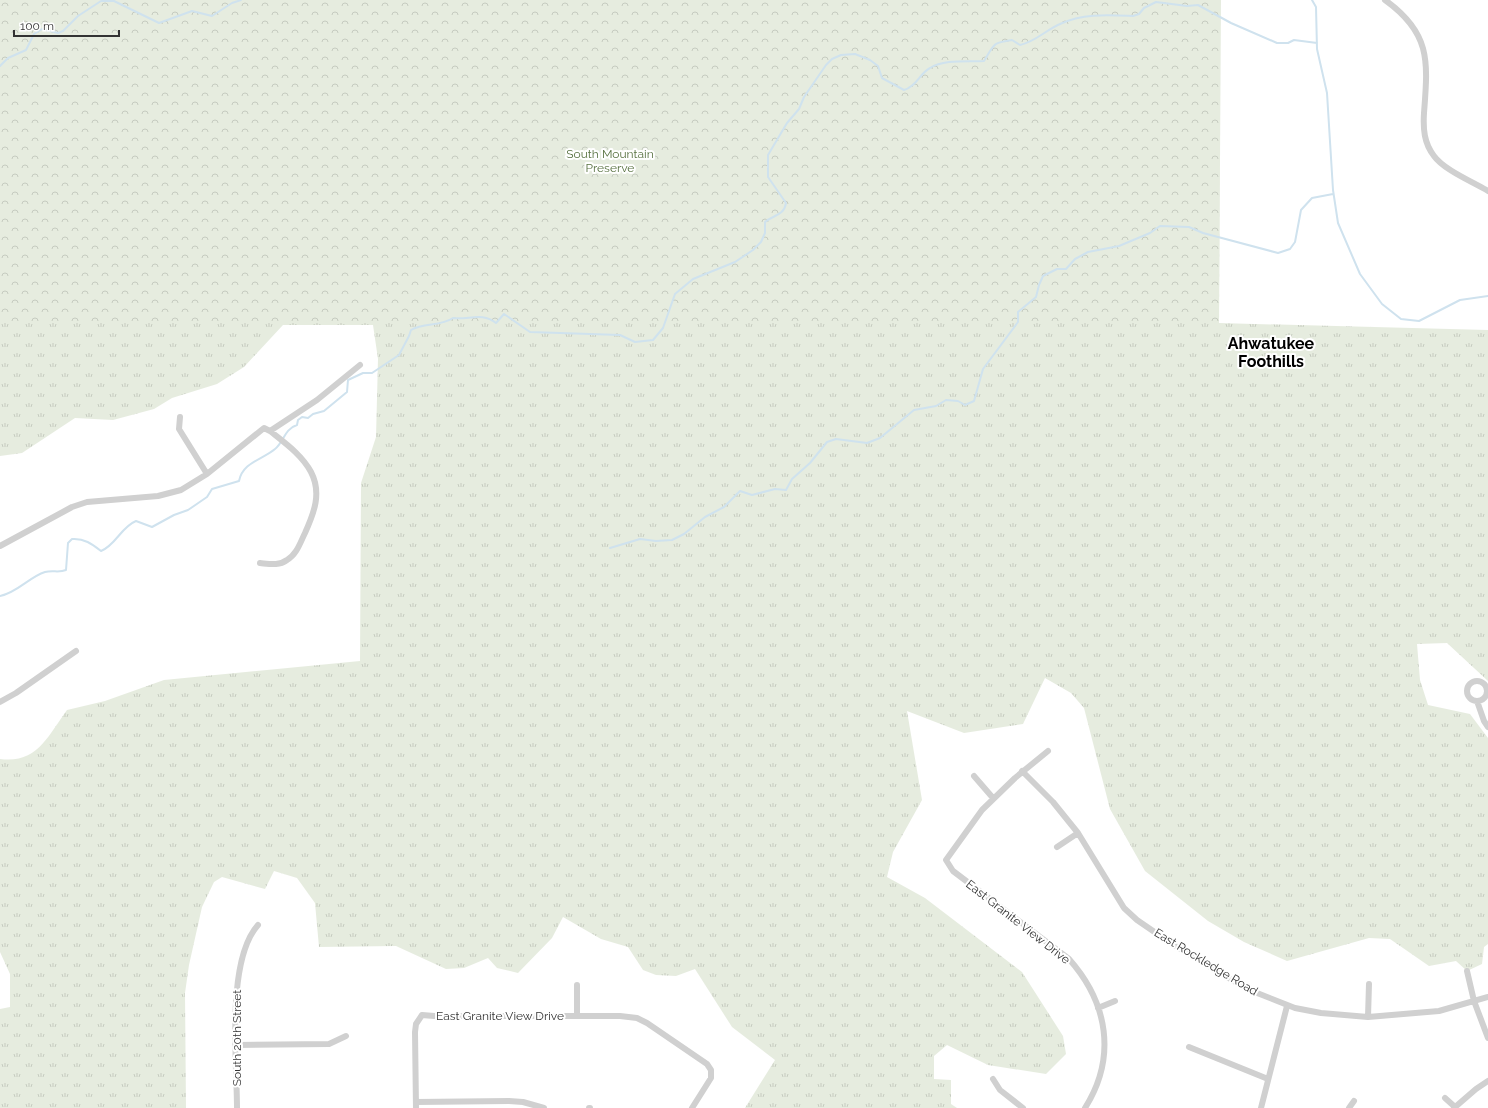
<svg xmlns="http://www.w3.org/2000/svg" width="1488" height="1108" font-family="Raleway,sans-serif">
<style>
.grass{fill:url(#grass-tufts)}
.forest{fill:url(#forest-crowns)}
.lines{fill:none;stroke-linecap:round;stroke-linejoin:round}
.stream{stroke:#cfe2ee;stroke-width:2}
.minor{stroke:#d0d0d0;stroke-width:6}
.labels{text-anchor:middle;stroke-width:4;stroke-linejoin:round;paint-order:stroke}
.park-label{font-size:12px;fill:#56703f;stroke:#fff}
.street-label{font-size:12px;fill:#333;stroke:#fff}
.district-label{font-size:16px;font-weight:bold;fill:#000;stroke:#fff}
</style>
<defs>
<pattern id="grass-tufts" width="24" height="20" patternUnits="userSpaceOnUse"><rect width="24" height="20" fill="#e6ecdf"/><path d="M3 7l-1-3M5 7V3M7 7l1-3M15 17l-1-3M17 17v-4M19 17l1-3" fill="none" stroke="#c6cbc0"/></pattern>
<pattern id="forest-crowns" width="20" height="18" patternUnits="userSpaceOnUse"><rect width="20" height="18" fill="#e6ecdf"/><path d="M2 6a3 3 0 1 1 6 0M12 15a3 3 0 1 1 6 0" fill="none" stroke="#c6cbc0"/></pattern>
</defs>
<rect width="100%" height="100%" fill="#fff"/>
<path class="grass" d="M0 0H1220L1219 323 1488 330V681L1447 643 1417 644 1420 680 1428 705 1470 714 1488 738V944L1484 947 1482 964 1467 971 1456 961 1429 966 1390 939 1369 938 1287 961 1244 942 1208 921 1145 871 1110 809 1084 708 1071 693 1045 678 1023 724 964 733 907 711 922 800 893 852 887 877 925 898 1022 972 1063 1036 1066 1054 1046 1074 988 1065 947 1045 934 1056V1079L951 1080V1104L957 1108H745L775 1060 732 1027 695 969 676 976 656 975 643 970 628 947 601 939 563 917 552 938 518 973 497 968 488 958 464 968 446 969 396 946 319 947 315 903 297 878 274 871 265 889 222 877 214 882 202 907 189 965 185 993 186 1108H0V1009L10 1007V974L0 952V759C37 764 48 736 67 710L105 701 164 680 360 661 361 483 376 437 378 359 373 325H283L244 367 217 384 172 398 154 409 113 420 75 418 22 453 0 456Z"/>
<path class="forest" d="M0 0H1221L1219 322H0Z"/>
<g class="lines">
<path class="stream" d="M1312 0 1316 7 1317 49 1327 93 1333 190 1338 223 1360 274 1382 304 1401 319 1419 321 1460 300 1488 296
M0 66 8 58 26 50 34 34 42 29 58 33 63 31 78 16 101 1H114L159 23 192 11 212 16 232 3 241 0
M610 548 640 539 656 541 672 540 684 534 705 517 724 507 740 491 752 495 775 489 786 490 792 479 810 463 827 442 836 439 867 443 880 438 914 410 936 406 946 400 958 401 965 405 974 401 983 369 1018 322V312L1036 297 1039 285 1043 276 1057 269H1066L1075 259 1088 252 1119 246 1150 233 1160 226 1189 227 1203 233 1278 253 1290 249 1295 242 1301 210 1312 198 1333 194
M0 596C17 593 29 577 45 572 53 570 59 573 66 570L68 543 72 539C84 538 92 544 101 551 116 545 121 527 136 521L152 527 174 515 188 510 207 497 212 489 239 481C243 462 262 460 275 449 284 442 284 429 297 425L298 420 302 417 308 418 313 414 324 411 347 392 348 380 363 373H372L399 355 409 336 411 330C424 322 440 327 453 318 469 320 482 312 496 323L504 314 530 332 620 335 635 342 653 340 663 328 675 294 693 279 735 262 753 250 761 242 765 233V222C773 215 784 216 786 203L768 177V155L787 123 799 109 804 97 826 65 832 59 841 55 855 54 870 60 878 66 882 78 904 90C917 86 919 74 930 68 944 59 968 62 984 61 995 44 991 43 1012 40L1020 45C1035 42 1046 30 1060 24 1083 13 1109 15 1133 16L1139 14 1144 8 1156 2 1187 6 1198 5 1231 23 1277 43H1288L1294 40 1317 43"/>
<path class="minor" d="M1385 0C1431 33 1428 61 1424 113 1423 129 1424 143 1434 156 1444 170 1473 182 1488 191
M180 417 179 429 207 474
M0 546 72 507 87 502 158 496 181 490 207 474 264 428 270 431 317 400 360 365
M260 563C270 564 279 566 287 560 297 554 300 543 305 533 314 513 322 493 311 472 302 455 285 443 270 431
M1467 691a10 10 0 1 1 20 0a10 10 0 1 1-20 0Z
M1477 701 1484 721 1488 727
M0 702 16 693 76 651
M1048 751 1015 778 982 810 946 860 953 871 1069 959C1108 1003 1117 1057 1085 1108
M1022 771 1053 802 1078 833 1124 908 1137 920 1172 944 1247 989 1295 1008 1321 1013 1368 1017 1439 1011 1488 997
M974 776 993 798
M1057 847 1078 833
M1467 971 1474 1001 1488 1038
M1098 1008 1115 1001
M577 1016V985
M1368 1017 1369 984
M236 1045 329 1044 346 1036
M1189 1047 1268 1079
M993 1079 1000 1090 1023 1108
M1445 1098 1455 1107
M416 1102 509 1101 523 1102 544 1108
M237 1108C237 1061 226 961 258 925
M416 1108 415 1032 416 1024 422 1015 434 1016H620L637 1018 647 1023 707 1064 711 1070V1078L692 1108
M589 1108H590
M1261 1108 1287 1006
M1349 1108 1354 1101
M1454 1108 1476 1089 1488 1081"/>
</g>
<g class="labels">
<g class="park-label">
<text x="610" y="158">South Mountain<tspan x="610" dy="14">Preserve</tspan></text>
</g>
<g class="street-label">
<text transform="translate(1018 922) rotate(38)" y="4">East Granite View Drive</text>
<text transform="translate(1206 962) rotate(31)" y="4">East Rockledge Road</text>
<text x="500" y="1020">East Granite View Drive</text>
<text transform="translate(237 1038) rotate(-90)" y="4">South 20th Street</text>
</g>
<g class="district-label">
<text x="1271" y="349">Ahwatukee<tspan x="1271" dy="18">Foothills</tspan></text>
</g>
</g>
<path d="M14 30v6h105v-6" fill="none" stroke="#333333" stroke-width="2"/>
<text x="20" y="30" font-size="12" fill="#333333" stroke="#ffffff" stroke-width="3" paint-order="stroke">100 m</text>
</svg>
